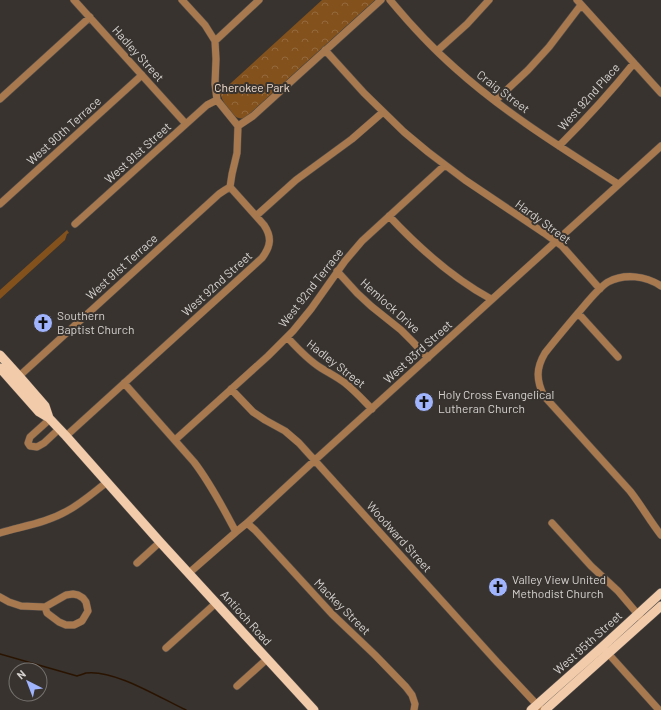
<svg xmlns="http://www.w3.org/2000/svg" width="661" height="710" font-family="Barlow,sans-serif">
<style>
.grass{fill:#83511c}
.park{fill:url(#park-crowns)}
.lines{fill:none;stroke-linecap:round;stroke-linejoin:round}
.stream{stroke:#2a1400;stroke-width:1.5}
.minor-casing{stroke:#544f4c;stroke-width:8}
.major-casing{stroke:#544f4c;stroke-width:10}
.minor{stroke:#a8794e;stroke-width:7}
.major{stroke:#f2cbaa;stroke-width:9}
.labels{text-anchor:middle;stroke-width:4;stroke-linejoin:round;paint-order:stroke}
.street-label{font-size:12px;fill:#d4d1cf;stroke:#38332f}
.park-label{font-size:12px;fill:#f1ddcd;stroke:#38332f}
.poi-label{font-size:12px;fill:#d4d1cf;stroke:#38332f;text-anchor:start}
</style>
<defs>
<pattern id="park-crowns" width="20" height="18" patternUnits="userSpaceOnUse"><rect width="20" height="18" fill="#83511c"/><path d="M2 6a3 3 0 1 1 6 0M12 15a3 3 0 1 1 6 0" fill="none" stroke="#94693c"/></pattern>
</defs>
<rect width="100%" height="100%" fill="#38332f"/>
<path class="grass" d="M67 230 69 233 67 234 65 240 0 299V290Z"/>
<path class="park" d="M322 0H375L245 118C233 122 223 103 220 93Z"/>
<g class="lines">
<path class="stream" d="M0 654 77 676C80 675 84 674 86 673 114 669 160 698 186 710"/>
<defs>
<path id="minor" d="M74 0 186 124
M390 0C410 24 431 47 455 68 505 113 562 148 618 184
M577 0 661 93
M215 41 259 0
M325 50 364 93 404 132 428 152 465 180 544 233 562 246 600 289
M437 51 467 24 489 0
M0 99 90 17
M495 101 528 70 549 47 581 5
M238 126 253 116 381 0
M559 146C586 119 610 93 634 63
M0 204 142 75
M256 216 296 180 352 139 383 112
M389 216C420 249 452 278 491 299
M75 224 207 105 217 100
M337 271 357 293 371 306 401 330 413 342 428 358
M661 286C646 276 625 273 608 282 598 288 586 304 578 313 567 326 556 339 545 353 536 368 536 380 544 396L630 491C641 505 650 521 661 535
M578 313 618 357
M287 337C297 348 308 360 321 368 329 373 337 377 345 383 355 391 363 400 372 409
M16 379 219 194 225 190 230 187
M124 383 194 462C211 484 223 508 236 532
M231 389 253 412 265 420 285 431 299 443 497 662 540 708
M50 419 30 437 28 443 30 446 37 447 44 443 59 429
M66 436 262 258C271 246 272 237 264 225L230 187 232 174 237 153 238 126 217 100 215 84 216 59 215 41 205 25 182 0
M175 440 268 356 293 331 311 309 345 261 362 241 445 165
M247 523 255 530 332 614 375 655 406 687 412 695 415 704 414 710
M552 523 591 566 618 591 641 618
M0 533C23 526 46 523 67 511 82 503 94 492 107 482
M137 563 160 542
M189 573 236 532 247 523 315 460 661 146
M0 597 9 602 21 606 45 607 66 595 73 594 78 595 83 598 86 602 88 611 82 621 74 625H66L59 622 47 613 45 607
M166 648 216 603
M605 650 659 710
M237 686 267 659"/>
<path id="major" d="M0 355 19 376 45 406 49 418
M0 368 39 412 49 418 66 436 160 542 314 710
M531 710 602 647 661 593
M545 710 661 606"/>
</defs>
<use href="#minor" class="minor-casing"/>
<use href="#major" class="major-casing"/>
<use href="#minor" class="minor"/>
<use href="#major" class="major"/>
</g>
<defs>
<symbol id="church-disc" viewBox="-11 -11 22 22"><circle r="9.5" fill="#a0b3fd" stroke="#38332f"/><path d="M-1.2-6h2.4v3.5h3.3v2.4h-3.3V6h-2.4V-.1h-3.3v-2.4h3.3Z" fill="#111"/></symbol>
</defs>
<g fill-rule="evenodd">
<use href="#church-disc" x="32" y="312" width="22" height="22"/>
<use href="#church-disc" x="413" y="391" width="22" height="22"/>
<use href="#church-disc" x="487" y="576" width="22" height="22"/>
</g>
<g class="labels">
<g class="street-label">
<text transform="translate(138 54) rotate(48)" y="4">Hadley Street</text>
<text transform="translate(503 92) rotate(37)" y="4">Craig Street</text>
<text transform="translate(589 97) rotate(-48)" y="4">West 92nd Place</text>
<text transform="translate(64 131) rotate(-42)" y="4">West 90th Terrace</text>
<text transform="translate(138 153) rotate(-42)" y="4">West 91st Street</text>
<text transform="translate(543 222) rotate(36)" y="4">Hardy Street</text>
<text transform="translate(122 267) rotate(-42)" y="4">West 91st Terrace</text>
<text transform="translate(217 284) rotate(-42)" y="4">West 92nd Street</text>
<text transform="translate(311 288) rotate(-52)" y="4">West 92nd Terrace</text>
<text transform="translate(390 306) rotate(42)" y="4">Hemlock Drive</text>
<text transform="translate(418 352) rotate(-42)" y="4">West 93rd Street</text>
<text transform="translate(336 364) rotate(38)" y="4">Hadley Street</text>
<text transform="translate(399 537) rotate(48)" y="4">Woodward Street</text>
<text transform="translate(342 607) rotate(45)" y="4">Mackey Street</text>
<text transform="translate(246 618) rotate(48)" y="4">Antioch Road</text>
<text transform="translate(588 643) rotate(-42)" y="4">West 95th Street</text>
</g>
<g class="park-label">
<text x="252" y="92">Cherokee Park</text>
</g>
<g class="poi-label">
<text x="57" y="320">Southern<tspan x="57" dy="14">Baptist Church</tspan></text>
<text x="438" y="399">Holy Cross Evangelical<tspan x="438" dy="14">Lutheran Church</tspan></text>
<text x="512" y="584">Valley View United<tspan x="512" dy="14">Methodist Church</tspan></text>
</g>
</g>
<g transform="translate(28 682) rotate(318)"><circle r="19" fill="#38332f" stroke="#76726f"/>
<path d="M0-3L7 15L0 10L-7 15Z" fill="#a0b3fd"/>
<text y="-6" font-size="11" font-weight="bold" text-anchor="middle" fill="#d4d1cf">N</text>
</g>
</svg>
